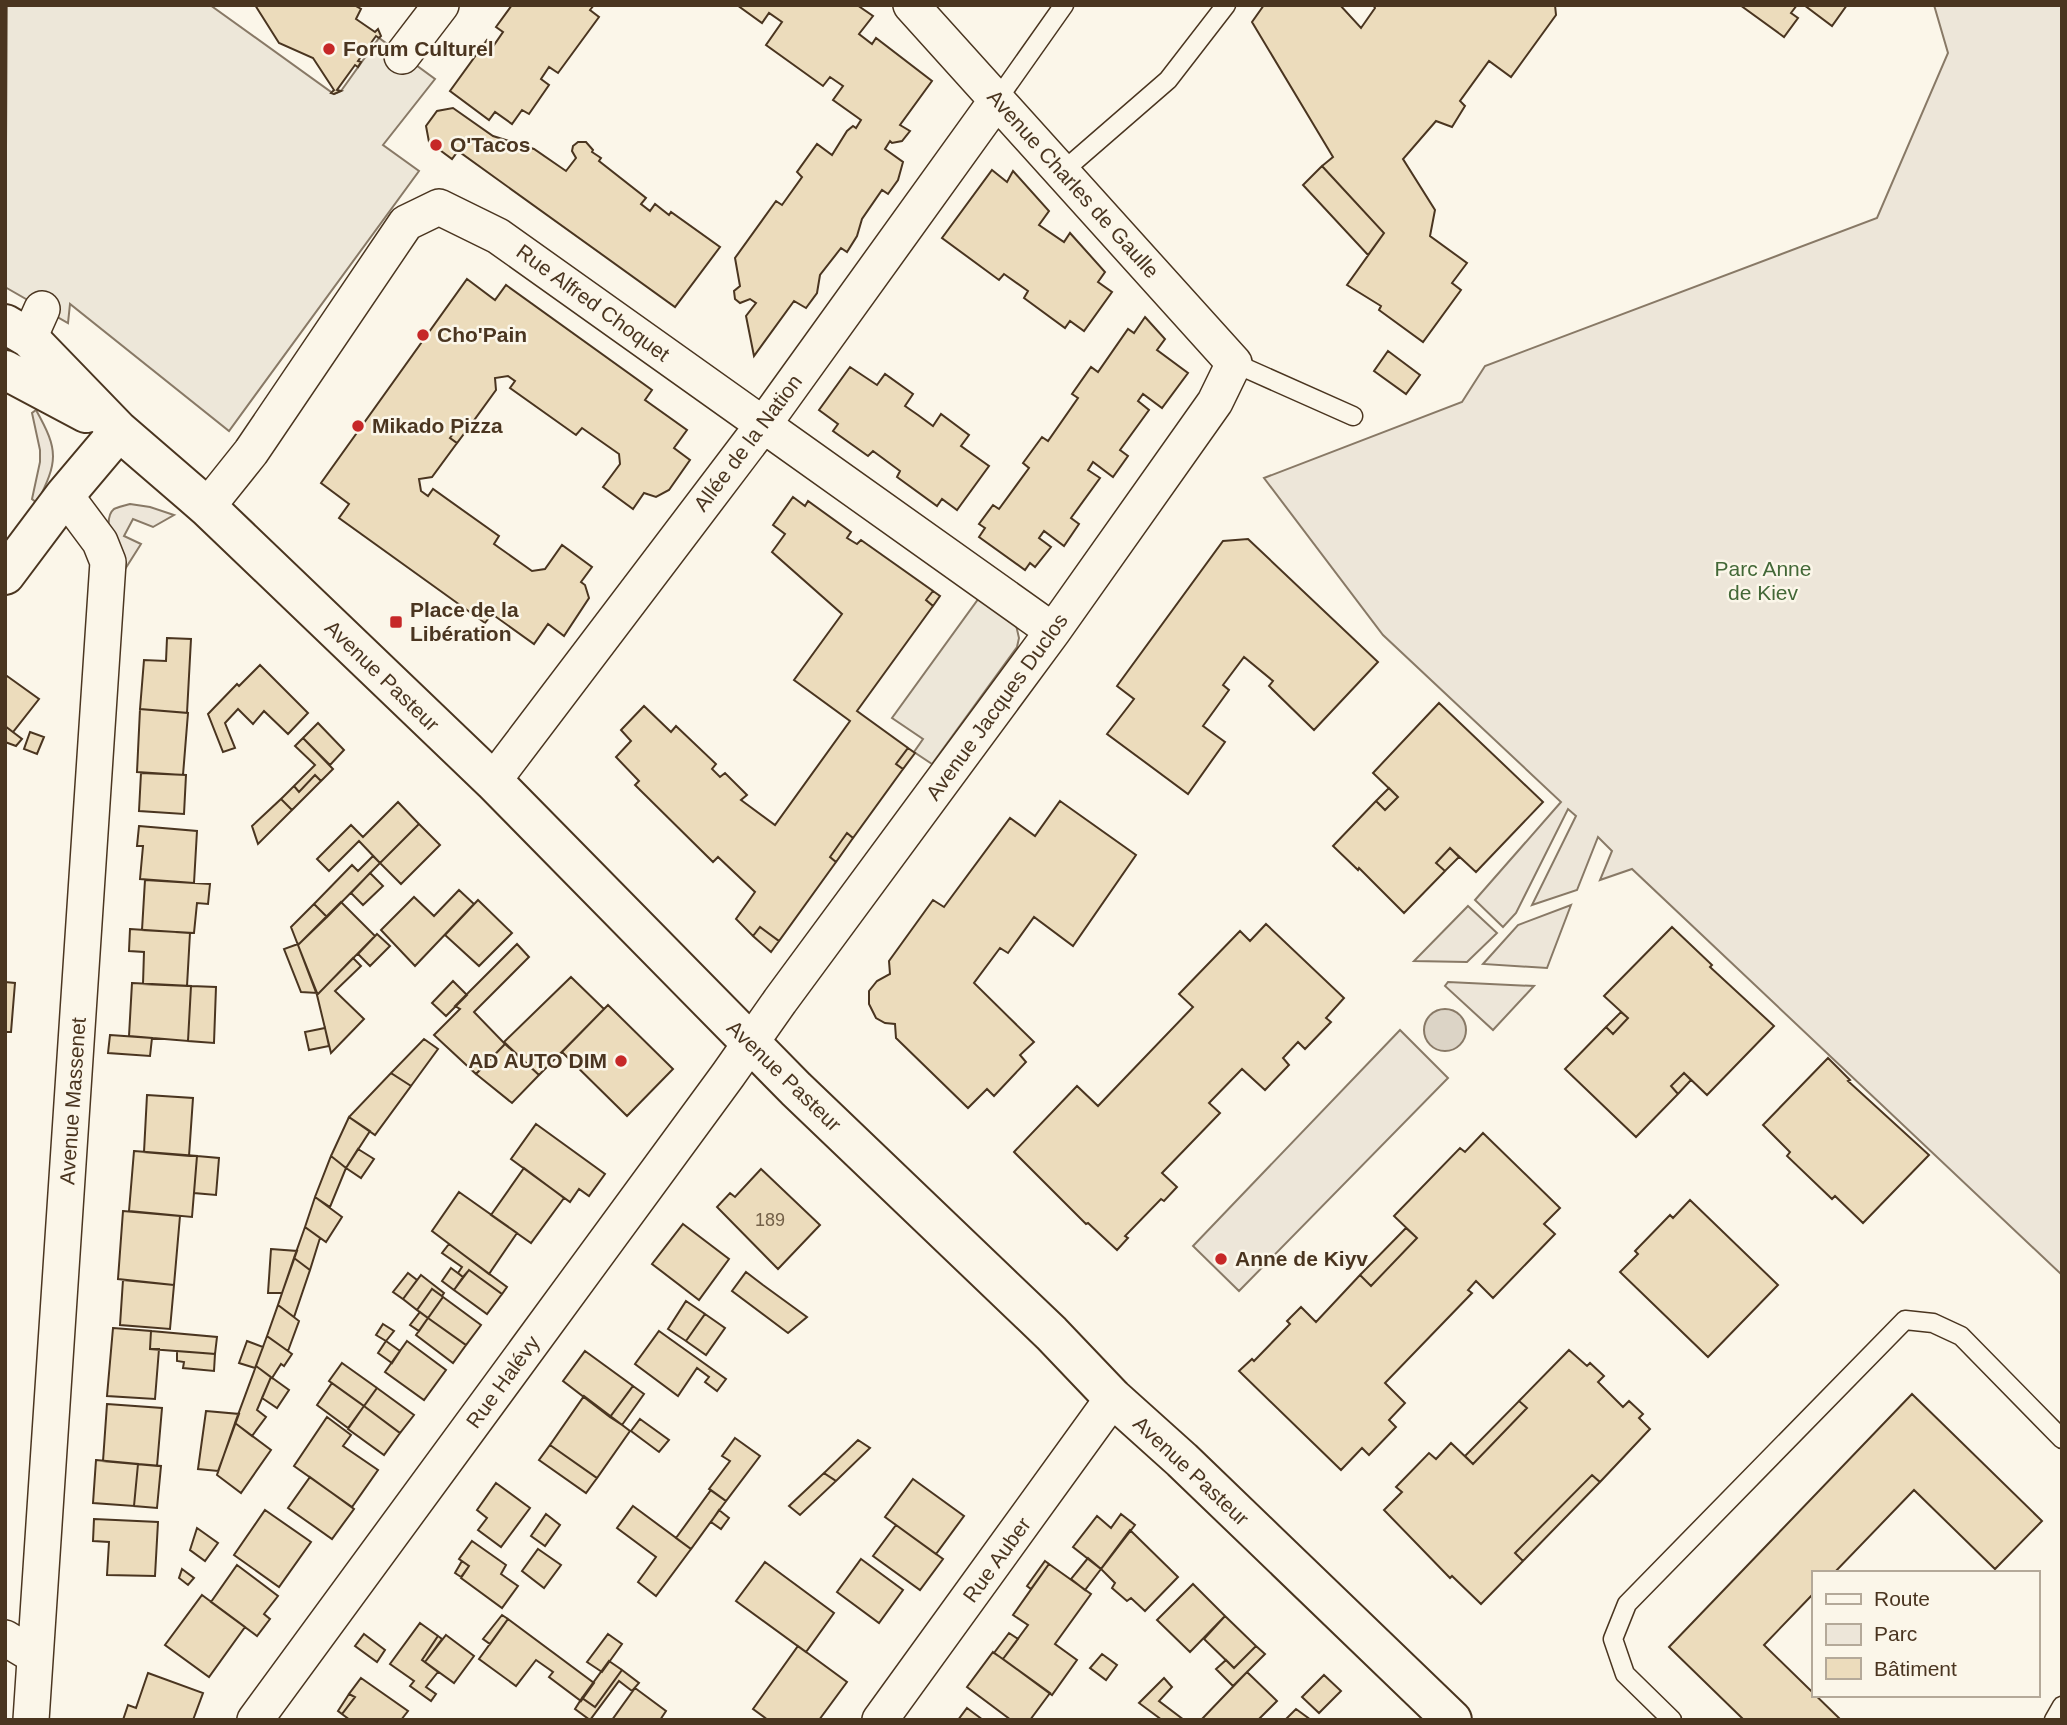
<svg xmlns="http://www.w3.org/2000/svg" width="2067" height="1725" font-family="Arial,sans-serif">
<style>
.green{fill:#ede6d9;stroke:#887966;stroke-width:2}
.parking{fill:#ede7d9;stroke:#887966;stroke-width:2}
.water{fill:#dcd4c6;stroke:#887966;stroke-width:2}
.building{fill:#ecdcbc;stroke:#4a3520;stroke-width:2}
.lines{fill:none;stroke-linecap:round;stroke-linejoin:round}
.lane-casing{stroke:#4a3520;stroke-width:21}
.street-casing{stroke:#4a3520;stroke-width:38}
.secondary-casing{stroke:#4a3520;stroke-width:42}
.lane{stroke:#fbf6e9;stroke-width:18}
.street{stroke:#fbf6e9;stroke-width:35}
.secondary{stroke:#fbf6e9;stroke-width:38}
.poi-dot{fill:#c62828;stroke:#fbf6e9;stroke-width:2.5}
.labels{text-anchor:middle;stroke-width:5;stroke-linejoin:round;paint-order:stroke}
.number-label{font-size:18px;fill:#725f47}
.poi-label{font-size:21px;font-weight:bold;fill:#4a3520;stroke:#fbf6e9;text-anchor:start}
.street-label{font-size:21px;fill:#4a3520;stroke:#fbf6e9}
.park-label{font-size:21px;fill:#436837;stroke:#fbf6e9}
</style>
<rect width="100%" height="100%" fill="#fbf6e9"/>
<path class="green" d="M1934 5H2062V1275L1632 869 1600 880 1612 851 1598 837 1577 890 1532 905 1576 816 1568 809 1516 913 1503 927 1475 900 1561 802 1383 635 1264 478 1462 402 1485 366 1877 218 1948 53Z
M36 410C59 451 58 461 37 503L32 499 40 462V450L32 413Z
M130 504 150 507 174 515 153 527 133 519 124 536 141 544 122 574C117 560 100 520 114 509 118 507 126 505 130 504Z
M1571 905 1547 968 1483 964 1518 925Z
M1468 906 1497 933 1467 962 1414 961Z
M1448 982 1534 986 1493 1030 1445 986Z
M1400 1030 1448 1078 1239 1291 1193 1246Z"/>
<path class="parking" d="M7 5H210L334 94 341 91 379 38 435 79 383 145 419 171 229 431 70 304 68 323 5 287Z
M979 598 1016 625 1019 638 1017 647 932 764 914 752 923 739 892 718Z"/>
<path class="water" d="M1424 1030a21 21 0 1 1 42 0a21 21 0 1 1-42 0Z"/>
<path class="building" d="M255 5H354L361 9 356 19 375 32 378 29 381 36 379 38 376 36 358 61 361 62 358 67 355 65 337 90 341 91 334 94 331 93 334 90 313 58 279 43Z
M512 5H594L590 10 599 17 558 73 549 67 541 79 549 85 529 114 522 110 512 124 495 112 489 120 450 91 487 40 494 45 503 32 496 27Z
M737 5H857L873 16 859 34 872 44 876 38 932 81 900 125 910 131 902 141 892 143 890 141 885 149 903 162 898 180 888 194 882 190 862 219 857 236 847 252 841 248 820 275 817 293 806 308 794 301 754 356 746 316 756 303 750 299 740 303 735 299 734 291 740 286 735 258 776 201 782 205 802 177 797 172 817 144 832 155 847 131 853 126 856 128 861 120 833 100 843 86 830 77 823 86 766 45 782 22 769 13 762 23Z
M1264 5H1340L1361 28 1375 8 1373 5H1555L1556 15 1511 77 1489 61 1460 101 1465 106 1452 127 1436 121 1403 159 1435 210 1430 236 1467 263 1452 283 1461 290 1423 342 1379 310 1381 306 1347 285 1384 233 1322 166 1333 157 1252 22Z
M1740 5H1797L1791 13 1798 18 1784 37Z
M1804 5H1847L1832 26Z
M453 108 493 136 534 149 566 171 576 158 572 151 573 146 578 142H586L593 150 592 152 601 158 599 161 646 198 641 204 650 211 655 204 669 215 671 212 720 247 675 307 458 151 452 159 429 142 426 126 437 111Z
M1322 166 1384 233 1368 255 1303 185Z
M992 170 1007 182 1013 171 1049 211 1039 225 1064 242 1070 233 1105 272 1098 282 1112 292 1084 331 1070 321 1065 328 1024 298 1028 291 1004 274 999 280 942 238Z
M467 279 495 300 506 285 652 390 645 400 687 430 674 448 690 460 669 490 656 497 644 493 633 509 603 487 620 464 619 454 582 428 576 435 510 388 515 381 508 376 495 378 496 390 472 423 465 418 450 438 457 443 432 477 419 479 421 491 428 496 433 489 499 536 494 544 532 571 545 569 562 545 592 567 581 582 585 585 589 598 564 636 548 624 534 644 492 614 485 623 339 518 349 504 321 483Z
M1145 317 1165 339 1157 350 1188 373 1162 408 1143 394 1138 401 1149 410 1120 450 1128 456 1113 477 1093 462 1088 470 1100 478 1071 518 1079 524 1064 546 1044 531 1039 538 1051 547 1035 567 1030 563 1025 570 979 537 985 528 979 524 993 505 999 509 1029 468 1023 463 1042 437 1048 441 1078 398 1072 394 1091 367 1098 372 1128 329 1134 333Z
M1388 351 1420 375 1406 394 1374 371Z
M850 367 877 385 885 374 913 394 905 406 918 415 933 426 941 414 969 435 961 446 989 466 957 510 942 499 937 506 897 477 900 471 873 451 868 456 833 431 838 424 819 410Z
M465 418 472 423 457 443 450 438Z
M793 497 805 506 808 501 851 532 847 538 857 544 861 540 933 591 926 600 933 606 857 711 908 748 896 764 903 769 853 838 847 833 830 857 836 862 779 941 760 927 753 936 736 919 755 892 718 857 713 862 635 785 639 781 616 757 631 741 621 730 644 706 671 732 676 726 716 764 712 769 720 777 725 773 747 795 741 800 775 825 850 721 794 680 842 614 772 552 785 534 773 525Z
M1248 539 1378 662 1314 730 1269 686 1273 681 1244 657 1223 685 1229 690 1203 726 1225 742 1188 794 1107 734 1134 699 1117 686 1223 541Z
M933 591 940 596 933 606 926 600Z
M167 638 191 639 187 713 140 709 144 660 166 661Z
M260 665 308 713 288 734 264 711 253 724 238 709 225 723 235 748 223 752 208 714 237 684 239 686Z
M7 676 39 699 13 732 5 726V678Z
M1439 703 1543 802 1476 872 1450 848 1436 863 1445 871 1404 913 1359 868 1358 870 1333 846 1376 801 1385 810 1398 797 1373 773Z
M140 709 188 713 183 775 137 772Z
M318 723 344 750 330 765 303 738Z
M5 726 22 739 16 746 5 742Z
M30 732 44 737 37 754 24 749Z
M303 738 333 769 321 781 315 775 299 792 294 786 315 765 295 746Z
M908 748 915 753 903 769 896 764Z
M141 773 186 775 184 814 139 811Z
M315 775 321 781 292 810 281 799 294 786 299 792Z
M1389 788 1398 797 1385 810 1376 801Z
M281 799 292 810 258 844 252 826Z
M1060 801 1136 855 1073 946 1034 917 1008 953 1000 948 974 983 1034 1042 1020 1055 1026 1062 994 1096 987 1089 968 1108 896 1038 895 1024 885 1023 876 1018 869 1004V991L877 981 890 974 889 961 933 900 944 907 1010 818 1035 836Z
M398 802 419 824 380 863 359 841 329 871 317 859 351 825 363 837Z
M419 824 440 845 401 884 380 863Z
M139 826 197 831 194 883 140 879 143 846H137Z
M847 833 853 838 836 862 830 857Z
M1450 848 1459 857 1445 871 1436 863Z
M373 856 380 863 327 917 314 904 352 865 358 871Z
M370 873 383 886 363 905 351 893Z
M145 880 210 884 208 904 197 903 194 933 142 930Z
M459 890 474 904 415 966 381 930 414 897 434 916Z
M478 900 512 933 479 966 445 935Z
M341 902 375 936 317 995 298 945Z
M314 904 327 917 298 945 291 927Z
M1266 924 1344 998 1326 1018 1331 1022 1305 1049 1298 1042 1283 1058 1289 1065 1265 1090 1242 1069 1209 1103 1220 1113 1162 1173 1177 1187 1164 1201 1161 1199 1125 1236 1128 1238 1117 1250 1088 1223 1086 1224 1014 1152 1077 1086 1098 1106 1193 1007 1179 994 1240 931 1250 941Z
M760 927 779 941 771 952 753 936Z
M1672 927 1712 965 1710 967 1774 1026 1707 1095 1684 1073 1671 1086 1678 1094 1636 1137 1565 1069 1606 1027 1613 1034 1628 1018 1604 996Z
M130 929 190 933 187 986 143 984 144 952 129 951Z
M377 934 390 946 370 966 358 954Z
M298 944V945L317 993 301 992 284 949Z
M517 944 529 957 474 1012 505 1044 476 1074 434 1035 460 1009 455 1006Z
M353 958 361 966 335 991 364 1019 331 1053 317 995Z
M571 977 604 1009 539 1075 504 1042Z
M453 981 467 995 446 1016 432 1003Z
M5 982 15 983 11 1032H5Z
M132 983 191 986 188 1041 129 1036Z
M191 986 216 987 214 1043 188 1041Z
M608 1005 673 1069 627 1116 562 1052Z
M1621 1012 1628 1018 1613 1034 1606 1027Z
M325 1028 329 1046 309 1050 305 1032Z
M110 1035 152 1038 150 1056 108 1053Z
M424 1039 438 1049 411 1086 391 1073Z
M505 1044 539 1075 512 1103 476 1074Z
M1828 1058 1850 1080 1848 1081 1929 1155 1863 1223 1835 1196 1832 1199 1787 1156 1790 1152 1763 1125Z
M391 1073 411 1086 375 1135 349 1117Z
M1684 1073 1691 1080 1678 1094 1671 1086Z
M147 1095 193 1098 189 1156 144 1152Z
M349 1117 370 1131 346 1168 331 1156Z
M536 1124 605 1174 589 1196 579 1189 570 1202 511 1159Z
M1483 1133 1560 1208 1544 1224 1555 1234 1493 1298 1476 1281 1468 1290 1472 1293 1385 1383 1405 1403 1389 1420 1396 1427 1369 1455 1362 1448 1341 1470 1239 1371 1252 1359 1254 1361 1290 1324 1287 1321 1301 1307 1316 1322 1360 1275 1371 1286 1417 1238 1394 1216 1460 1148 1465 1152Z
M358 1149 374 1159 361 1178 346 1168Z
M134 1151 197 1156 192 1217 129 1211Z
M197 1156 219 1158 216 1195 194 1193Z
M331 1156 346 1168 330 1207 315 1197Z
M524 1168 564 1198 531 1243 491 1215Z
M761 1169 820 1225 778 1269 717 1207 730 1193 735 1197Z
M459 1192 517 1233 489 1274 432 1231Z
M315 1197 342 1217 326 1242 305 1227Z
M1690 1200 1778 1285 1708 1357 1620 1272 1638 1254 1635 1251 1670 1215 1673 1218Z
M123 1211 180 1216 174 1285 118 1279Z
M683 1224 729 1259 699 1300 652 1264Z
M305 1227 320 1238 310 1270 294 1258Z
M1406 1228 1417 1238 1371 1286 1360 1275Z
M449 1244 507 1287 502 1294 469 1270 463 1277 458 1273 462 1267 442 1253Z
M271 1249 297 1251 282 1293H268Z
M294 1258 310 1270 294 1317 278 1305Z
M451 1268 463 1277 454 1290 442 1281Z
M469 1270 502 1294 487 1314 454 1290Z
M746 1272 763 1285 807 1317 788 1333 732 1291Z
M408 1273 417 1280 403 1299 393 1292Z
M421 1275 444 1293 442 1296 432 1289 417 1310 403 1299Z
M123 1280 174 1285 170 1329 120 1325Z
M432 1289 443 1297 428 1318 417 1310Z
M443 1297 481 1325 466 1345 428 1318Z
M686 1301 705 1314 686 1341 668 1329Z
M278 1305 299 1321 288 1351 267 1336Z
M420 1312 428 1318 419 1331 410 1325Z
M705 1314 725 1328 706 1355 686 1341Z
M428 1318 466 1345 453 1363 416 1335Z
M383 1324 394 1331 386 1341 376 1335Z
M113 1328 151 1331 150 1349H159L155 1399 107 1396Z
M151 1331 217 1337 215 1354 150 1349Z
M659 1331 726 1379 717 1391 705 1382 709 1377 697 1368 678 1396 635 1364Z
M267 1336 292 1354 284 1366 281 1364 272 1378 256 1366Z
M247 1341 263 1347 255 1368 239 1363Z
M386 1341 400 1351 392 1363 378 1353Z
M407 1341 446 1370 424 1400 385 1372Z
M1569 1350 1587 1366 1590 1363 1604 1376 1598 1382 1623 1407 1629 1401 1643 1414 1639 1418 1650 1429 1600 1482 1592 1475 1515 1553 1523 1561 1481 1604 1452 1576 1450 1578 1384 1510 1402 1492 1396 1487 1429 1453 1436 1459 1451 1443 1473 1464 1527 1408 1519 1401Z
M177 1351 215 1354 214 1371 183 1368 184 1362 177 1361Z
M585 1351 633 1386 610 1417 563 1381Z
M342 1363 377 1388 364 1406 329 1381Z
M256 1366 271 1377 257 1410 266 1417 252 1436 235 1423Z
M271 1377 289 1390 277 1408 262 1398Z
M332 1383 364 1406 348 1428 317 1405Z
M633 1386 644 1394 622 1425 610 1417Z
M377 1388 414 1415 400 1433 364 1406Z
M1912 1394 2042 1521 1995 1569 1914 1490 1834 1573H1813V1594L1764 1645 1841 1720H1744L1669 1647Z
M584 1396 630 1431 597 1478 550 1445Z
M1519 1401 1527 1408 1473 1464 1465 1456Z
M107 1404 162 1408 157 1466 103 1461Z
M364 1406 400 1433 384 1455 348 1429Z
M206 1411 239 1414 218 1471 198 1469Z
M327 1417 351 1435 343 1446 378 1470 352 1507 294 1466Z
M640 1419 669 1440 659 1452 631 1431Z
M235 1423 271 1450 241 1493 217 1475Z
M735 1438 760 1456 726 1501 709 1489 730 1461 722 1456Z
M858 1440 870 1448 836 1481 824 1473Z
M550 1445 597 1478 586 1493 539 1460Z
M96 1460 138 1464 134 1506 93 1503Z
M138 1464 161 1466 157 1508 134 1506Z
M824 1473 836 1481 800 1515 789 1506Z
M1592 1475 1600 1482 1523 1561 1515 1553Z
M310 1477 354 1509 332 1539 288 1508Z
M913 1479 964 1516 936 1554 885 1517Z
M496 1483 530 1508 501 1547 478 1530 487 1518 477 1510Z
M711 1490 726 1501 691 1549 676 1538Z
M633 1506 691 1549 656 1596 638 1582 656 1557 617 1528Z
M265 1510 311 1542 279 1587 234 1555Z
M719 1510 729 1518 721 1529 711 1522Z
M546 1514 560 1525 545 1546 531 1536Z
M1121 1514 1135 1525 1101 1569 1073 1547 1097 1516 1111 1528Z
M94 1519 158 1522 155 1576 107 1575 109 1542 93 1541Z
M896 1525 943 1559 920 1590 873 1556Z
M197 1528 218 1543 205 1561 190 1550Z
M1130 1530 1178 1577 1145 1611 1131 1598 1127 1601 1112 1588 1115 1583 1101 1569Z
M472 1541 506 1565 501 1574 518 1586 502 1608 461 1578 469 1566 459 1559Z
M538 1549 561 1565 544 1588 522 1571Z
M1088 1558 1101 1569 1085 1590 1071 1579Z
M861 1559 903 1590 879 1623 837 1592Z
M462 1561 469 1566 461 1577 455 1573Z
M1045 1561 1049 1564 1031 1589 1027 1586Z
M765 1562 834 1613 806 1652 736 1601Z
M1049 1564 1091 1594 1055 1644 1077 1660 1052 1695 1003 1659 1028 1625 1013 1615Z
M237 1565 278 1596 264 1614 270 1619 257 1636 211 1602Z
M182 1569 194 1578 188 1585 179 1578Z
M1193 1584 1225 1616 1190 1652 1157 1620Z
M202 1595 245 1627 209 1677 165 1645Z
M502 1615 508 1619 490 1644 483 1639Z
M1225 1616 1256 1646 1234 1668 1204 1639Z
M508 1619 594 1683 581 1701 549 1677 553 1672 536 1660 516 1686 479 1659Z
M420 1623 438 1636 422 1660 438 1672 426 1687 436 1694 431 1701 410 1686 414 1681 390 1664Z
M1009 1633 1018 1639 1003 1659 994 1653Z
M364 1634 385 1650 377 1662 355 1646Z
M608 1634 622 1644 602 1672 587 1662Z
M446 1635 474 1656 454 1683 425 1662Z
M438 1636 442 1639 425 1662 422 1660Z
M798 1646 847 1682 819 1720H768L753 1709Z
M1256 1646 1265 1654 1233 1686 1216 1669 1226 1660 1234 1668Z
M993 1652 1050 1693 1030 1720H1011L967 1687Z
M1102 1654 1117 1665 1106 1680 1090 1668Z
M609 1661 622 1670 595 1707 582 1698Z
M622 1670 639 1683 632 1691 619 1681 590 1720 575 1709 582 1698 595 1707Z
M1247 1672 1277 1701 1258 1720H1201Z
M148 1673 203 1693 193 1720H123L128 1705 136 1708Z
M1324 1675 1341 1691 1319 1713 1302 1697Z
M361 1678 408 1711 401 1720H350L342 1714 355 1697 349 1694Z
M1164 1678 1172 1687 1159 1701 1184 1720H1162L1139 1703Z
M635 1688 666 1711 660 1720H612Z
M349 1694 355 1697 342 1714 338 1711Z
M967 1708 983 1720H958Z
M1296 1709 1311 1720H1285Z"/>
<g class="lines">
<defs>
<path id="lane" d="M997 100 1064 5
M1062 172 1168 80 1226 5
M1234 363 1353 416
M1672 1720 1625 1674 1613 1639 1627 1604 1905 1320 1933 1323 1961 1336 2062 1439
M2054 1720 2062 1706"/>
<path id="street" d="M402 56 441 5
M29 338 42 309
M207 507 251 452 406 223 439 207 498 236 1053 631
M493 781 763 425 997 100
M5 1638 35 1656
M31 1720 108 562 100 542 65 495
M255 1720 728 1075 780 1001 1053 631 1215 402 1234 363 911 5
M880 1720 1113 1398"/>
<path id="secondary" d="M5 324 29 338 119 431 207 507 493 781 796 1089 1051 1333 1113 1398 1182 1460 1452 1720
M5 370 86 413
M5 575 65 495 119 431"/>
</defs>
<use href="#lane" class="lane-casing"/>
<use href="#street" class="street-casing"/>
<use href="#secondary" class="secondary-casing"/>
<use href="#lane" class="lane"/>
<use href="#street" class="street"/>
<use href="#secondary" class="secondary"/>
</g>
<g class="poi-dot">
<circle cx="329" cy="49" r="7"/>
<circle cx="436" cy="145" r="7"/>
<circle cx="423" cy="335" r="7"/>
<circle cx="358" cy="426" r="7"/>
<rect x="389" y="615" width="14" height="14" rx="3.5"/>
<circle cx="621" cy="1061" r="7"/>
<circle cx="1221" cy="1259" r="7"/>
</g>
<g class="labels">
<g class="number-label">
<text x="770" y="1226">189</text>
</g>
<g class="poi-label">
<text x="343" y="56">Forum Culturel</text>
<text x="450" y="152">O'Tacos</text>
<text x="437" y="342">Cho'Pain</text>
<text x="372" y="433">Mikado Pizza</text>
<text x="410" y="617">Place de la<tspan x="410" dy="24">Libération</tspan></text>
<text x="607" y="1068" text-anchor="end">AD AUTO DIM</text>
<text x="1235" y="1266">Anne de Kiyv</text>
</g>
<g class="street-label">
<text transform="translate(1073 184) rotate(48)" y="7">Avenue Charles de Gaulle</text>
<text transform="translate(593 303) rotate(36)" y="7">Rue Alfred Choquet</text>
<text transform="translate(748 443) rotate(-53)" y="7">Allée de la Nation</text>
<text transform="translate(382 676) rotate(44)" y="7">Avenue Pasteur</text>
<text transform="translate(997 707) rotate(-54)" y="7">Avenue Jacques Duclos</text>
<text transform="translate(784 1076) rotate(44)" y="7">Avenue Pasteur</text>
<text transform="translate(73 1101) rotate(-86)" y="7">Avenue Massenet</text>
<text transform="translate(503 1382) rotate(-54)" y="7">Rue Halévy</text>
<text transform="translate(1191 1471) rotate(43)" y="7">Avenue Pasteur</text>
<text transform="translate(997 1560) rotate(-54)" y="7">Rue Auber</text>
</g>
<g class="park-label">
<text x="1763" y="576">Parc Anne<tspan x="1763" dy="24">de Kiev</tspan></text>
</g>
</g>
<rect width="2067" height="1725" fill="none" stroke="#4a3520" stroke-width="14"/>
<rect x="1812" y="1571" width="228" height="126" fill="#fbf6e9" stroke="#b4a999" stroke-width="2"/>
<rect x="1826" y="1594" width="35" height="10" fill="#fbf6e9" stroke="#b4a999" stroke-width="2"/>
<text x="1874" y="1606" font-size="21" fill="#4a3520">Route</text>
<rect x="1826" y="1624" width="35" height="21" fill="#ede6d9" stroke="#b4a999" stroke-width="2"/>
<text x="1874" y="1641" font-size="21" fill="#4a3520">Parc</text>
<rect x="1826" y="1658" width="35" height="21" fill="#ecdcbc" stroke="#b4a999" stroke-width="2"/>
<text x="1874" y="1676" font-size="21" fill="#4a3520">Bâtiment</text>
</svg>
